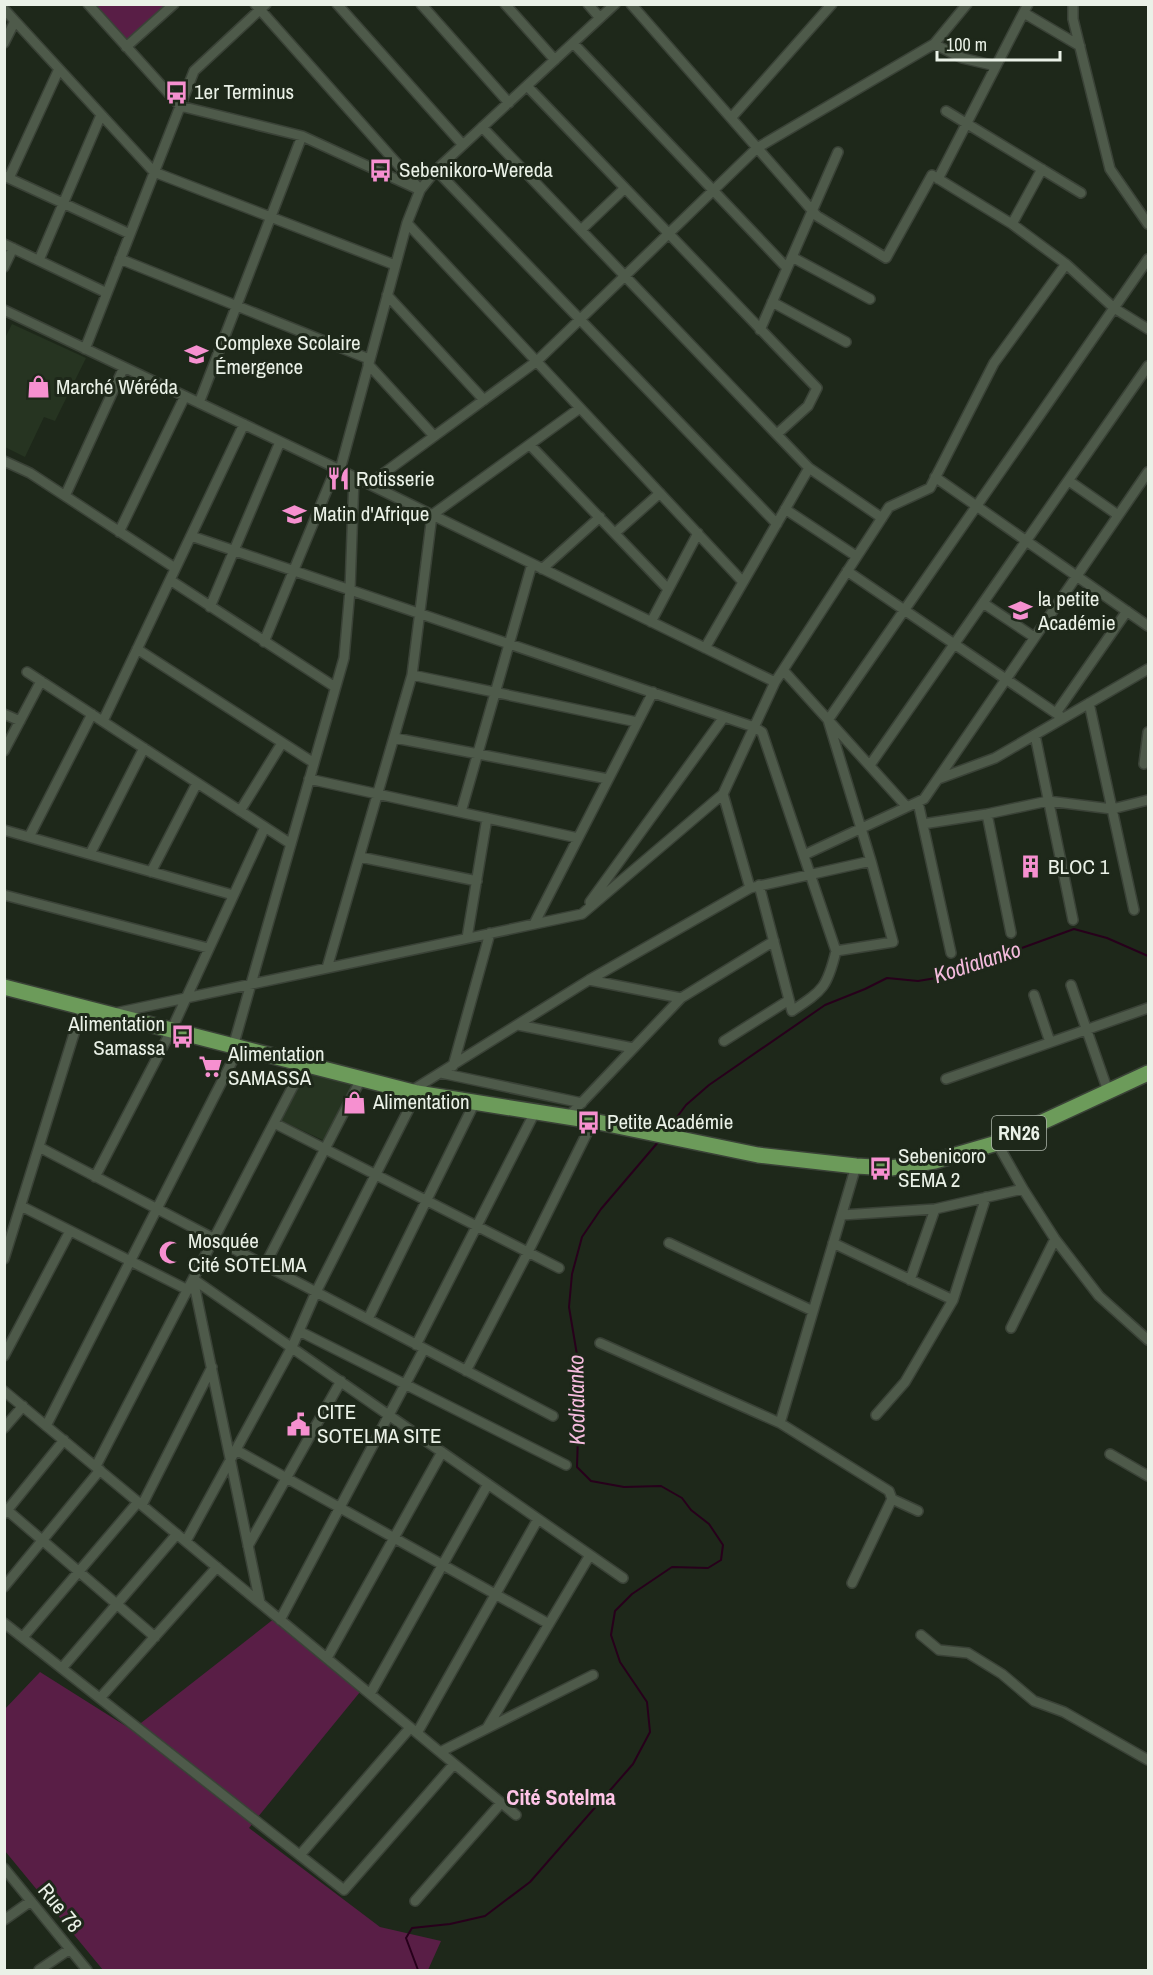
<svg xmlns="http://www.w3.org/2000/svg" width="1153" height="1975" font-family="'Archivo Narrow',sans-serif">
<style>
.built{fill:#263421}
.green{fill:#591e46}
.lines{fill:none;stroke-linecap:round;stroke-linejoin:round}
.stream{stroke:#27001b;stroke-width:2}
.street-casing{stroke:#3a4237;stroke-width:12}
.primary-casing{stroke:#3a4237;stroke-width:18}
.street{stroke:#4e5a4a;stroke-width:9}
.primary{stroke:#6c9b5a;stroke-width:15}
.labels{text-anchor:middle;stroke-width:6;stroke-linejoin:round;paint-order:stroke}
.shield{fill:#1e281a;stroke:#adb5aa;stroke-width:1.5}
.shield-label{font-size:20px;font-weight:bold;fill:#eaf1e7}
.poi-label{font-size:21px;fill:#eaf1e7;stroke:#1e281a;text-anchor:start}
.street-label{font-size:21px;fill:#eaf1e7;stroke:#1e281a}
.water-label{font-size:22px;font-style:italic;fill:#f4bbdd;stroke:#1e281a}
.neighbourhood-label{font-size:22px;font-weight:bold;fill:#fec4e7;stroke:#1e281a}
</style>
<rect width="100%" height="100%" fill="#1e281a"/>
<path class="built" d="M12 324 86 358 55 421 44 417 25 457 5 447 6 443 4 442 5 338Z
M304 1073 354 1085 325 1141 280 1120Z"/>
<path class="green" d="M94 5H166L126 40Z
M275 1618 360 1692 249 1828 380 1927 441 1941 428 1970H103L5 1851 4 1710 40 1672 132 1730Z"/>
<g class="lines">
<path class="stream" d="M668 1129 686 1105 709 1085 825 1005 865 989 887 978 918 981 942 977 1074 929 1107 938 1148 956
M418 1970 406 1938 412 1928 450 1924 485 1916 530 1882 633 1764 650 1732 647 1702 620 1662 611 1635 615 1611 632 1594 672 1567 708 1568 721 1560 723 1545 709 1524 691 1510 682 1498 661 1486 624 1487 591 1481 577 1467 580 1373 569 1307 572 1274 582 1237 601 1209 659 1141"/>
<defs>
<path id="street" d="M88 4 180 106 302 136 420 190
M255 4 417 186
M337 4 463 145
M421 4 509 103
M505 4 555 60
M588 4 600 18
M631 4 817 216 886 258 932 175 1012 224 1066 264 1114 308 1148 329
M1073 4V19L1110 169 1148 224
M4 9 154 172 395 265
M1024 13 1080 46
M4 43 15 21
M573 43 787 268
M934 44 962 58 996 66
M126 47 174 4
M527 86 817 388 808 406 777 434
M946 111 1081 193
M731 118 832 4
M482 127 809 468 882 518
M436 170 777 524
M4 176 130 234
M9 178 59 69
M938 179 1028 4
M407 223 743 582
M1012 224 1042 169
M581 230 625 188
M4 244 107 293
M792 257 870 299
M120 259 369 359
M39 260 101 115
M4 267 13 248
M387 295 484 400
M772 302 846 342
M4 310 340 470 775 682
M760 330 838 152
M85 349 194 71 266 4
M368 364 434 436
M199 403 302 136
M530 445 668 589
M4 461 30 473 175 568
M340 470 407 223 420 190 436 170 615 4
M935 477 1148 626
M1069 481 1118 515
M369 484 537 361 757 148 934 44 967 4
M65 496 124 367
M785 509 856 556
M119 532 185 396
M615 533 660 493
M191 536 754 727 762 732 836 951
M542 569 600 517
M847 571 1063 718
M170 580 335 687
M983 603 1034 637
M210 607 280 442
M651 622 698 533
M264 642 336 468
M705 648 809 468
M137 649 314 763
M783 670 907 807
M27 672 291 844
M412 675 637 722
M1089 703 1134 910
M1056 713 1127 611
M4 714 20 721
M103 721 244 424
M1035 735 1073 920
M395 738 608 779
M4 751 41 681
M1144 764 1148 732
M870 765 1148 366
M309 779 578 838
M938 779 995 758 1148 669
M723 794 750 888
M918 802 951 953
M240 811 282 743
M461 812 532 564
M987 814 1011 933
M923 824 987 814 1048 801 1112 809 1148 800
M4 830 233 895
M29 837 92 714
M90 854 144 748
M804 855 924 799 1148 472
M360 857 477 881
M151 872 197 783
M759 885 792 1011C823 990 827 988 836 951L893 942 871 861 828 720 1148 259
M4 895 208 948
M590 902 724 717
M534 924 653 692
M467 938 487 818
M327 968 412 675 432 515 580 408
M589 980 681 998
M1071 985 1108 1091
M1034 995 1050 1042
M115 1013 582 914 723 794 775 682 783 670 889 507 930 488 994 363 1066 264
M518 1025 633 1048
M724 1041 789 1000
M233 1047 344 658 350 590 354 477
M453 1066 490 933
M441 1073 582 1103
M946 1079 1148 1008
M411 1091 589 980 750 888 871 861
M568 1117 681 998 774 941
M274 1123 559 1268
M997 1143 1023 1189 1055 1239 1099 1296 1148 1340
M39 1147 553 1416
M856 1166 780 1423 889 1491 892 1499 918 1511
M95 1177 171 1031 265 827
M21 1206 188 1290
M842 1215 935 1209 1023 1189
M669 1243 813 1311
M833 1243 953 1300
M4 1259 82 1008
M265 1265 361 1079
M193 1279 623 1578
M193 1279 260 1603
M910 1280 935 1209
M368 1319 475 1102
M1011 1328 1055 1239
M299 1331 566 1465
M600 1343 780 1423
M416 1345 535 1112
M4 1356 70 1231
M466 1371 528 1252 593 1121
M4 1391 516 1815
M876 1415 905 1382 953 1300 986 1197
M46 1426 239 1048
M4 1428 23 1406
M236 1450 549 1624
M1110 1454 1148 1476
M96 1466 304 1065
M142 1505 212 1367
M7 1510 155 1637
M5 1513 64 1440
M186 1541 292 1347 316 1292 417 1093
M248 1546 341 1381
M852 1583 892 1499
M4 1587 100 1470
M280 1620 424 1349
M4 1623 344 1890 454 1764
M921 1635 939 1650 968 1653 1002 1674 1034 1701 1064 1712 1148 1760
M23 1637 138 1502
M327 1658 442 1452
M62 1668 177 1534
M370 1694 488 1484
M100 1698 217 1567
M487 1728 590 1555
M417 1733 538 1519
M440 1752 593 1675
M300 1855 410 1728
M4 1868 87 1970
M415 1901 501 1803
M4 1920 31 1901
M39 1970 70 1949"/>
<path id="primary" d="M4 987 417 1093 593 1121 758 1155 856 1166 891 1168 935 1161 997 1143 1148 1073"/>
</defs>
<use href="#street" class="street-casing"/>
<use href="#primary" class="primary-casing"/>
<use href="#street" class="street"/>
<use href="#primary" class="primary"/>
</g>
<defs>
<symbol id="bus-bare" viewBox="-9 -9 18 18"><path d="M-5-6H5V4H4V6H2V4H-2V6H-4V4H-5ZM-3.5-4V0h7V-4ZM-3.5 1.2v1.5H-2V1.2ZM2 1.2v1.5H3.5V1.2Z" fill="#f690d0" stroke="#1e281a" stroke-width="2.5" paint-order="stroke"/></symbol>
<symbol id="school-bare" viewBox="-9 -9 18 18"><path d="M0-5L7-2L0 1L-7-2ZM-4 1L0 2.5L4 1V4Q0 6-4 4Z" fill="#f690d0" stroke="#1e281a" stroke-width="2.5" paint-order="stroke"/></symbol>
<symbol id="shop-bare" viewBox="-9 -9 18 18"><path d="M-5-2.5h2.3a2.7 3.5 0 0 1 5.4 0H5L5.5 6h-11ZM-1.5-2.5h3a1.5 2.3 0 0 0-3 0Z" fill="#f690d0" stroke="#1e281a" stroke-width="2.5" paint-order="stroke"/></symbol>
<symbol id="restaurant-bare" viewBox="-9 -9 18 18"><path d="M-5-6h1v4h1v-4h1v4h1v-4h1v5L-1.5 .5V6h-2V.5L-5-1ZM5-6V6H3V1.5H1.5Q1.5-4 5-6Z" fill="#f690d0" stroke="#1e281a" stroke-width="2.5" paint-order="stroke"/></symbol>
<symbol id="building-bare" viewBox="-9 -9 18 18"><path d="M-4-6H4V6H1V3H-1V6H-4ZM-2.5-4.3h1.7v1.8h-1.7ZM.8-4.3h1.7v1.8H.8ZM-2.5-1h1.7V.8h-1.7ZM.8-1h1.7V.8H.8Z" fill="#f690d0" stroke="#1e281a" stroke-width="2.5" paint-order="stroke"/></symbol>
<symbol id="supermarket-bare" viewBox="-9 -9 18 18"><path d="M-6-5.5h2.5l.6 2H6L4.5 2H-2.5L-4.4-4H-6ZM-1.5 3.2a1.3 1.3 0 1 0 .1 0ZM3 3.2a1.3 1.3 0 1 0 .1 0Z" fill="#f690d0" stroke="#1e281a" stroke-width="2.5" paint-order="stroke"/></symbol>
<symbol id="mosque-bare" viewBox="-9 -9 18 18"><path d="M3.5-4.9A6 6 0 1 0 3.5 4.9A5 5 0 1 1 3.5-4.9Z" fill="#f690d0" stroke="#1e281a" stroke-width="2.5" paint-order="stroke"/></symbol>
<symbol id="civic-bare" viewBox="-9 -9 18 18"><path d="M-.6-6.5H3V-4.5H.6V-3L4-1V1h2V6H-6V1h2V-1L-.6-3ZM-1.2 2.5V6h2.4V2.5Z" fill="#f690d0" stroke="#1e281a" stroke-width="2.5" paint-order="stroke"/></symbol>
</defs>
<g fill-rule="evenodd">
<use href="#bus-bare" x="160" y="76" width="33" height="33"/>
<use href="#bus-bare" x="364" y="154" width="33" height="33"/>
<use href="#school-bare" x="180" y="338" width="33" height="33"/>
<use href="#shop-bare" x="22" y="370" width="33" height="33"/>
<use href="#restaurant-bare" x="322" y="462" width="33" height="33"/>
<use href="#school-bare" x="278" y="498" width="33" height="33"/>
<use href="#school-bare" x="1004" y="594" width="33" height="33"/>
<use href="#building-bare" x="1014" y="850" width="33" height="33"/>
<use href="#bus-bare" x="166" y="1020" width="33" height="33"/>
<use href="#supermarket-bare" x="194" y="1050" width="33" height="33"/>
<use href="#shop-bare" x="338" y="1086" width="33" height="33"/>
<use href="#bus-bare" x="572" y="1106" width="33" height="33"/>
<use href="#bus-bare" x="864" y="1152" width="33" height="33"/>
<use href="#mosque-bare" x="154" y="1236" width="33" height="33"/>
<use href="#civic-bare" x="282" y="1408" width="33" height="33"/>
</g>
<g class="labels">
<rect class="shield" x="992" y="1116" width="54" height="34" rx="4.5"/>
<g class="shield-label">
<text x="1019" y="1140">RN26</text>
</g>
<g class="poi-label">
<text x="194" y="99">1er Terminus</text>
<text x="399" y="177">Sebenikoro-Wereda</text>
<text x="215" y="350">Complexe Scolaire<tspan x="215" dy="24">Émergence</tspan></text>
<text x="56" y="394">Marché Wéréda</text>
<text x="356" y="486">Rotisserie</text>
<text x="313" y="521">Matin d'Afrique</text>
<text x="1038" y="606">la petite<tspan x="1038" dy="24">Académie</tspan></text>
<text x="1048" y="874">BLOC 1</text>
<text x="165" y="1031" text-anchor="end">Alimentation<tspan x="165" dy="24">Samassa</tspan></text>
<text x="228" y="1061">Alimentation<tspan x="228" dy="24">SAMASSA</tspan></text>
<text x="373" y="1109">Alimentation</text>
<text x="607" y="1129">Petite Académie</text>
<text x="898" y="1163">Sebenicoro<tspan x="898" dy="24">SEMA 2</tspan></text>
<text x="188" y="1248">Mosquée<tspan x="188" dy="24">Cité SOTELMA</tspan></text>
<text x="317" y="1419">CITE<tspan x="317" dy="24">SOTELMA SITE</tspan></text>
</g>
<g class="street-label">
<text transform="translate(60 1908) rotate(51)" y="7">Rue 78</text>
</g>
<g class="water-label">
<text transform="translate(977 962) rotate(-18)" y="8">Kodialanko</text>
<text transform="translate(576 1400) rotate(-91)" y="8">Kodialanko</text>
</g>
<g class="neighbourhood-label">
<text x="561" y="1805">Cité Sotelma</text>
</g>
</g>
<rect width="1153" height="1975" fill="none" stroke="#eaf1e7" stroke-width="12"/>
<path d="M937 51v9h123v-9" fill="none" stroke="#eaf1e7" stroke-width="3"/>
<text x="946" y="51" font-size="18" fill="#eaf1e7" stroke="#1e281a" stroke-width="4.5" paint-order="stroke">100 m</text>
</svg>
